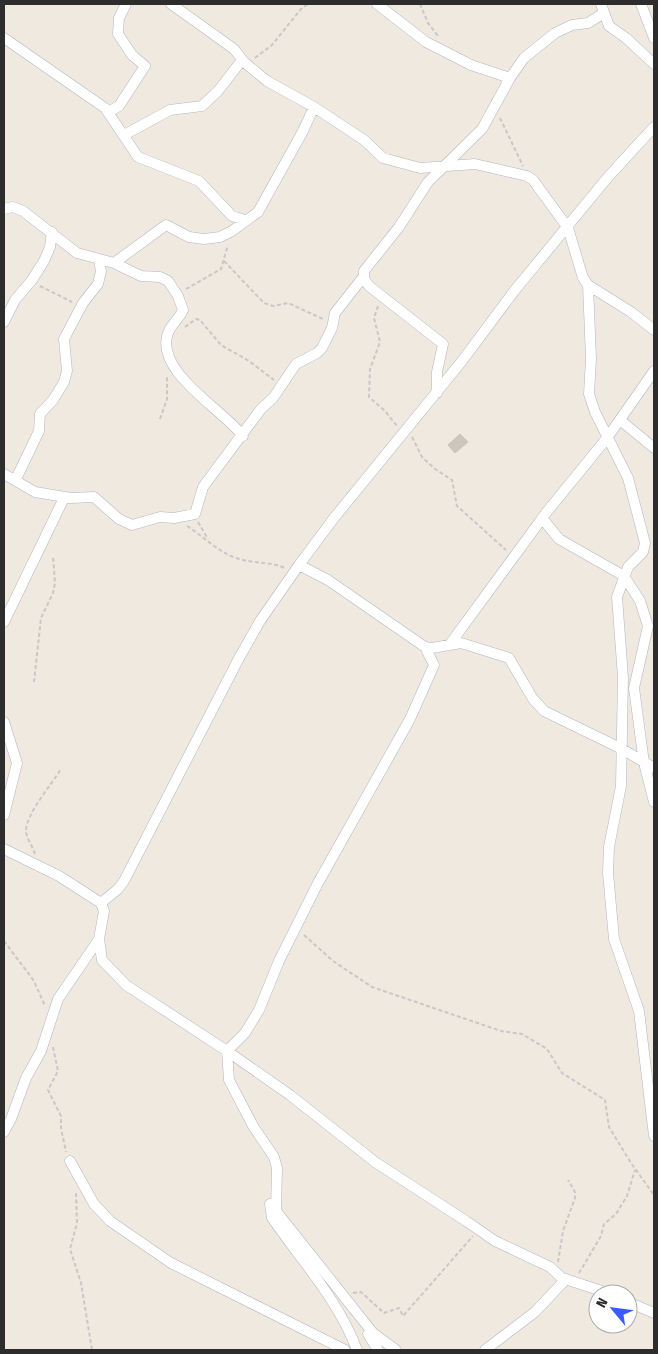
<svg xmlns="http://www.w3.org/2000/svg" width="658" height="1354" font-family="'Fira Sans Condensed',sans-serif">
<style>
.building{fill:#cbc7bd;stroke:#cbc5b8}
.lines{fill:none;stroke-linecap:round;stroke-linejoin:round}
.street-casing{stroke:#b3b5c1;stroke-width:11}
.path{stroke:#c8c8c8;stroke-width:2;stroke-dasharray:4 2.5;stroke-linecap:butt}
.street{stroke:#fff;stroke-width:10}
</style>
<rect width="100%" height="100%" fill="#efe9df"/>
<path class="building" d="M460 434 468 442 455 453 448 445Z"/>
<g class="lines">
<defs>
<path id="street" d="M171 4 234 49 244 62 267 81 314 107 364 140 383 158 420 168 475 164 527 176 533 180 568 228 583 278 588 285 631 312 654 330
M377 4 426 42 471 65 510 78
M601 4 609 26 626 38 654 64
M641 4 654 38
M4 38 105 108 138 157 199 181 232 216 245 220
M108 112 119 106 145 66 132 55 118 34 119 18 126 4
M124 135 170 110 202 106 218 91 242 60
M4 209 13 207 23 211 77 253 114 263 141 276 160 277 168 281 178 296 183 310C179 319 171 325 168 333 154 371 222 409 243 436
M114 263 166 225 189 237 204 239 220 237 232 231 258 212 303 131 314 107
M588 285 591 359 589 394 595 412 628 478 645 543 643 552 628 567 617 597 623 677 621 786 609 847 608 873 614 939 639 1011 654 1136
M4 322 15 300 32 280 44 261 50 247 52 232
M437 393V372L443 344 369 286 364 279V271L399 227 428 182 482 129 510 78 524 58 555 33 572 25 588 23 604 13
M620 420 654 448
M4 474 35 492 71 498 94 497 119 519 132 525 160 517 174 518 195 514 203 487 261 409 273 398 296 364 317 353 322 348 332 328 335 313 364 276
M16 479 39 431 40 414 53 400 64 382 67 371 64 339 83 303 98 284 101 271 99 260
M542 518 559 539 624 576 640 601 648 626 634 688 644 763 654 802
M299 565 328 580 425 647 432 648 461 643 509 658 533 699 544 711 622 749 654 768
M4 622 64 498
M450 644 546 513 607 438 654 371
M4 722 17 763 4 815
M4 849 59 876 101 903 104 911 99 939 102 960 126 985 227 1051 290 1095 375 1162 466 1221 495 1241 550 1267 562 1278 611 1294
M101 903 118 889 124 881 238 660 260 621 299 565 334 518 462 361 515 290 608 177 654 127
M4 1132 11 1119 26 1078 41 1051 58 999 99 939
M70 1161 94 1204 110 1221 171 1263 345 1350
M270 1204 272 1218C302 1261 339 1301 357 1350
M628 1302 654 1313
M368 1334 378 1350
M396 1350 373 1333 276 1211 277 1168 274 1157 253 1126 229 1080 227 1051 245 1033 259 1010 279 961 318 883 410 719 434 665 425 647
M485 1350 535 1312 566 1279"/>
</defs>
<use href="#street" class="street-casing"/>
<path class="path" d="M420 4 428 23 438 36
M255 58 272 45 301 9 308 4
M500 118 523 166
M224 261 264 303 273 306 288 303 323 319
M40 286 72 302
M186 289 221 269 228 245
M378 306 374 318 380 342 370 369 369 397 385 411 397 426
M185 327 196 319 200 320 221 345 249 361 274 380
M160 419 167 399V376
M412 437 422 457 435 469 452 480 457 506 506 550
M198 522 208 539
M187 526C203 536 218 552 236 558 253 564 269 561 285 568
M34 682 41 618 53 593 55 583 53 556
M35 854C33 847 27 839 26 832 25 815 52 784 61 769
M304 935 333 961 372 987 501 1031 522 1034 547 1049 562 1073 605 1100 609 1127 631 1163 654 1195
M4 941 34 981 45 1006
M53 1047 58 1071 48 1090 61 1116V1128L66 1152
M76 1193 77 1223 70 1249 81 1283 92 1350
M558 1262 563 1231 575 1198V1192L568 1180
M579 1273 601 1236 604 1224 616 1214 627 1196 635 1170
M353 1293 361 1292 384 1313 399 1308 403 1316 473 1236"/>
<use href="#street" class="street"/>
</g>
<rect width="658" height="1354" fill="none" stroke="#2d2d2d" stroke-width="10"/>
<g transform="translate(613 1309) rotate(299)"><circle r="24" fill="#ffffff" stroke="#ababab"/>
<path d="M0-4L9 19L0 12L-9 19Z" fill="#3c5bff"/>
<text y="-8" font-size="14" font-weight="bold" text-anchor="middle" fill="#2d2d2d">N</text>
</g>
</svg>
